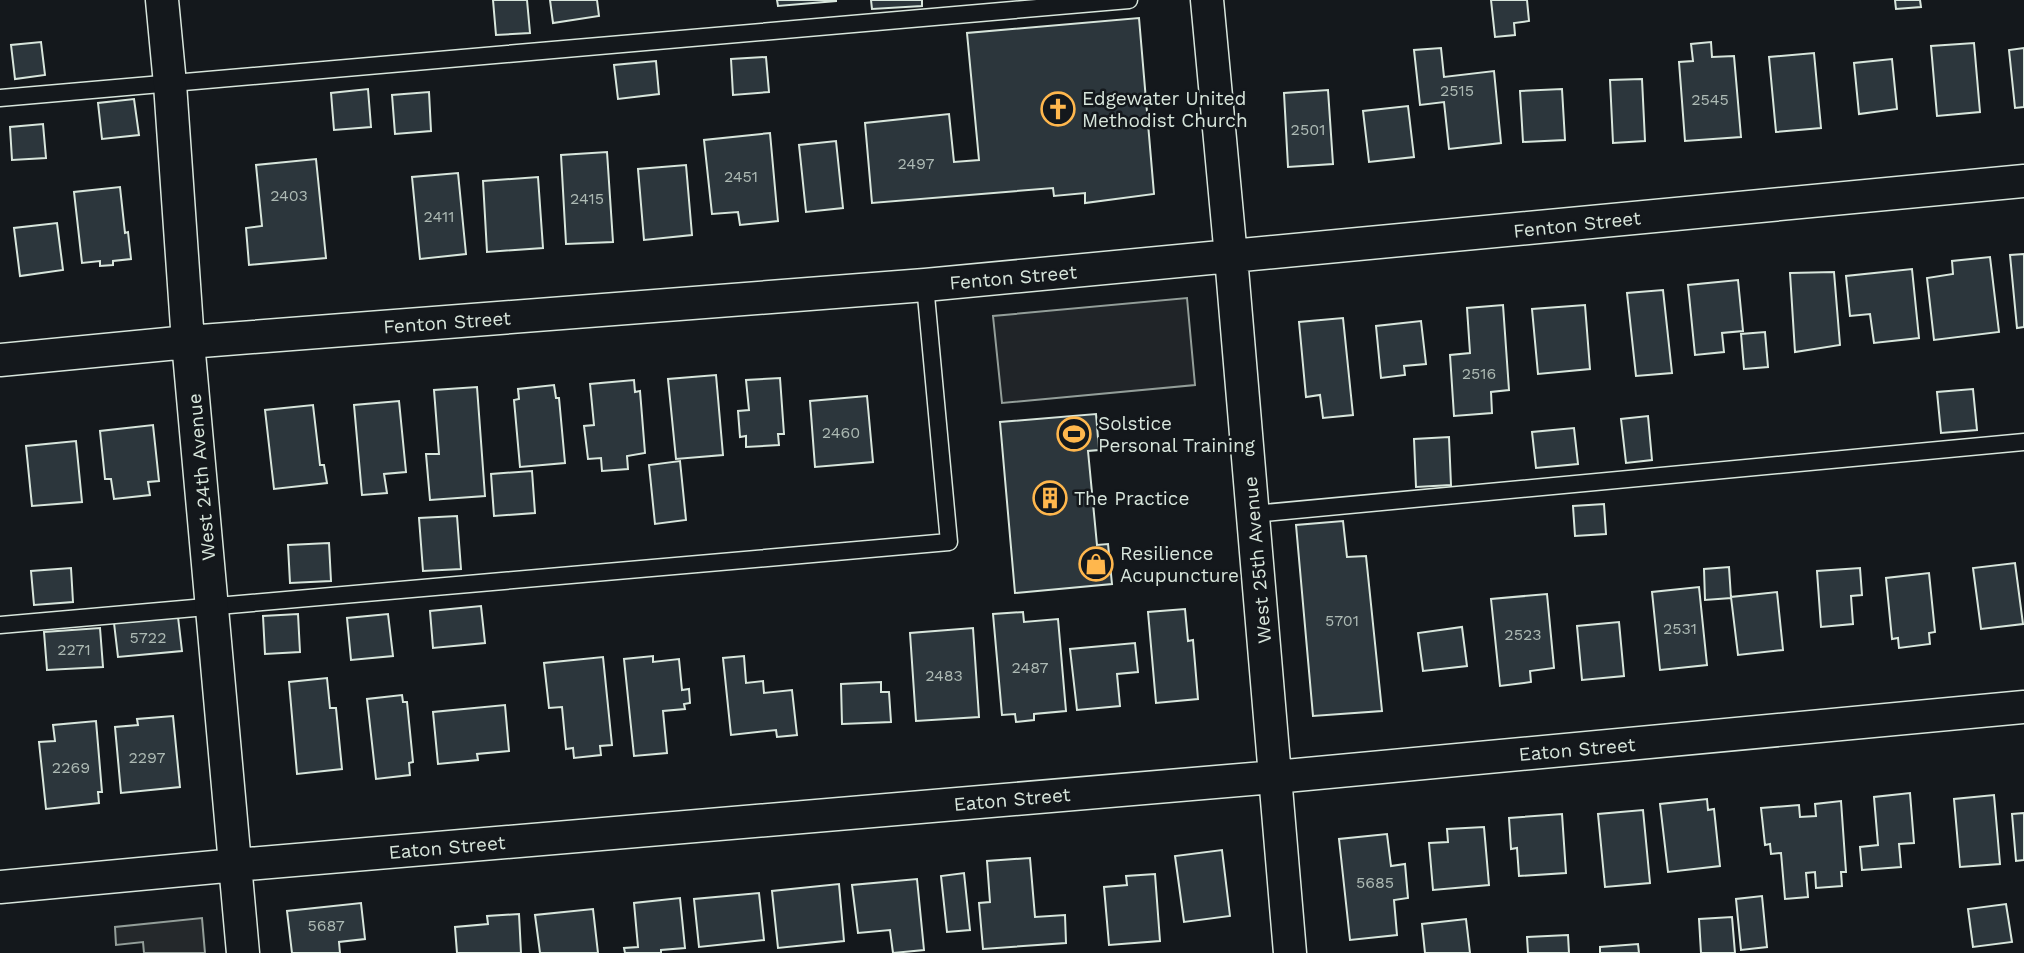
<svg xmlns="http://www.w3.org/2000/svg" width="2024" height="953" font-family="'Work Sans',sans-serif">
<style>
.green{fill:#202428;stroke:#939e99;stroke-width:2}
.parking{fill:#24282b;stroke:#939e99;stroke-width:2}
.building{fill:#2c363c;stroke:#d8e6dc;stroke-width:2}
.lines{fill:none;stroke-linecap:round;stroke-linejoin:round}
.lane-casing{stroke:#d8e6dc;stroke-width:19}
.street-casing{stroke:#d8e6dc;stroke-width:35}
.lane{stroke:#14181c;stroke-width:16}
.street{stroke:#14181c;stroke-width:32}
.labels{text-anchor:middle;stroke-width:5;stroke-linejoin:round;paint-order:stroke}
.number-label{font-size:16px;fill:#adbab4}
.poi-label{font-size:19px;fill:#d8e6dc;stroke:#14181c;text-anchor:start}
.street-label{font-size:19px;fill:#d8e6dc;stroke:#14181c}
</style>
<rect width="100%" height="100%" fill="#14181c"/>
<path class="green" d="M1187 298 1195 385 1002 403 993 316Z"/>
<path class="parking" d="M202 918 205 953H144L143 942 116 945 115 927Z"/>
<path class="building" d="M493 0H527L530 33 496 35Z
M550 0H597L599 16 553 23Z
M777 0H836V1L778 6Z
M871 0H922V6L872 9Z
M1491 0H1527L1529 21 1514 23 1515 35 1495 37Z
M1895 0H1920L1921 7 1896 9Z
M1139 18 1154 194 1085 203V193L1054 196 1053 188 872 203 865 123 949 114 954 162 979 160 967 33Z
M41 42 45 75 15 79 11 45Z
M1711 42 1712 57 1734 56 1741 137 1685 141 1679 62 1693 61 1691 44Z
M1974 43 1980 112 1937 116 1931 46Z
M1441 48 1444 77 1494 71 1501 143 1449 149 1444 102 1420 105 1414 50Z
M2024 48V107L2015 108 2009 50Z
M1814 53 1821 128 1776 132 1769 57Z
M766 57 769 92 733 95 731 59Z
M1892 59 1897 109 1859 114 1854 63Z
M656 61 659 94 618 99 614 65Z
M1642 79 1645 141 1613 143 1610 80Z
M368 89 371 127 334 130 331 93Z
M1562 89 1565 140 1523 142 1520 91Z
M1328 90 1333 164 1288 167 1284 93Z
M429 92 431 131 395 134 392 95Z
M134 99 139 135 102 139 98 103Z
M1408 106 1414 157 1369 162 1363 111Z
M43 124 46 158 12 160 10 127Z
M770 133 778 221 740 225 738 212 712 214 704 140Z
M836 141 843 208 806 212 799 145Z
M607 152 613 242 566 244 561 155Z
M316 159 326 258 249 265 246 228 262 226 256 165Z
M686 165 692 235 644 240 638 169Z
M458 173 466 254 420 259 412 177Z
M538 177 543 248 487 252 483 181Z
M120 187 125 233 128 232 131 259 113 261V265L100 266V261L82 263 74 192Z
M57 223 63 270 20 276 14 228Z
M2024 254V327L2017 328 2010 255Z
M1990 257 1999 332 1934 340 1927 278 1953 274 1952 261Z
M1912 269 1919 338 1874 343 1870 314 1850 316 1846 276Z
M1834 272 1840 345 1795 352 1790 273Z
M1738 280 1743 331 1722 333 1724 352 1695 355 1688 285Z
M1663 290 1672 373 1636 376 1627 293Z
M1503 305 1509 390 1491 392 1492 413 1454 416 1450 355 1470 353 1467 308Z
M1585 305 1590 369 1538 374 1532 309Z
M1343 318 1353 415 1323 418 1320 395 1306 397 1299 322Z
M1421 321 1426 364 1404 366 1405 375 1381 378 1376 326Z
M1765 332 1768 367 1744 369 1741 334Z
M716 375 723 455 676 459 668 379Z
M780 378 784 434H778L779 445 746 447V436L740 437 738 411 749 410 746 380Z
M634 380 635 392 640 391 645 453 627 456 628 469 602 471 601 458 588 459 584 426 594 425 590 384Z
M554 385 556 398H559L565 463 520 467 514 400 519 399 518 389Z
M477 387 485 496 430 500 426 454H439L434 390Z
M1973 389 1977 430 1941 433 1937 392Z
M867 396 873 462 815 467 810 401Z
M399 401 406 472 384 474 387 493 362 495 354 405Z
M313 405 320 465H324L327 483 274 489 265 410Z
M1096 414 1099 450 1088 451 1097 545 1108 544 1112 584 1015 593 1000 422Z
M1648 416 1652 460 1626 463 1621 419Z
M153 425 159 481 148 482 150 495 114 499 111 479H105L100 431Z
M1574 428 1578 464 1536 468 1532 432Z
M1449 437 1451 485 1416 487 1414 439Z
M76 441 82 502 32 506 26 446Z
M680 461 686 520 655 524 649 465Z
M532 471 535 513 494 516 491 474Z
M1604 504 1606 534 1575 536 1573 506Z
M457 516 461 569 423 571 419 518Z
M1343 521 1347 557 1366 556 1382 711 1313 716 1296 525Z
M329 543 331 581 290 583 288 545Z
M2015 563 2023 624 1981 629 1973 568Z
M1729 567 1731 598 1705 600 1704 569Z
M71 568 73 602 34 605 31 571Z
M1860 568 1862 595 1851 596 1853 624 1821 627 1817 571Z
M1929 573 1935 632 1929 633 1930 644 1899 648 1898 638 1892 639 1886 578Z
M1699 587 1707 665 1660 670 1652 592Z
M1777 592 1783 650 1738 655 1731 597Z
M1547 594 1554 668 1530 671 1531 682 1500 686 1491 599Z
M481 606 485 643 433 648 430 611Z
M1185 609 1188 641 1193 640 1198 699 1156 703 1148 612Z
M1023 612 1024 622 1058 619 1066 711 1034 714V720L1016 722 1015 714 1002 715 993 614Z
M298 614 300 652 265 654 263 616Z
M388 614 393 656 351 660 347 618Z
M178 617 182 651 118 657 114 623Z
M1619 622 1624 676 1582 680 1577 626Z
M1462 627 1467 666 1423 671 1418 633Z
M100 628 103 667 47 670 44 632Z
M973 628 979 717 916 721 910 633Z
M1135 643 1138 672 1117 674 1120 706 1077 710 1070 649Z
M653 656V662L679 659 682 690 689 689 690 703 684 704 685 709 663 711 667 753 634 756 624 659Z
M744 656 746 683 763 681 764 693 792 690 797 735 777 737 776 730 731 735 723 658Z
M603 657 612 745 600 746 601 755 574 758 573 748 566 749 562 707 549 708 544 663Z
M327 678 330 708H336L342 769 297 774 289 682Z
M881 682V692H889L891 722 842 724 841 684Z
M402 695 403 702H407L413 762 409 763 410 775 376 779 367 699Z
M505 705 509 751 477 754 478 760 438 764 433 712Z
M173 716 180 787 121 793 115 727 138 725 137 719Z
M96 721 102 792H98L99 803 46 809 39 742 55 741 53 725Z
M1910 793 1914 843 1899 844 1901 867 1862 870 1860 847 1878 845 1874 797Z
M1994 795 2000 864 1960 867 1954 799Z
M1707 799 1708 810 1714 809 1720 866 1668 872 1660 804Z
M1841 801 1846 872H1841L1842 886 1816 888 1815 872 1806 873 1808 897 1785 899 1781 853 1771 854 1770 844 1765 845 1761 808 1799 805 1800 817 1816 816 1815 804Z
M1643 810 1650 883 1605 887 1598 814Z
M2024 813V860L2016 861 2012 814Z
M1562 814 1566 873 1519 876 1517 848 1511 849 1509 818Z
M1484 827 1489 885 1433 890 1429 843 1448 842 1447 829Z
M1387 834 1391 866 1405 864 1408 898 1394 900 1397 935 1350 940 1339 839Z
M1222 850 1230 916 1184 922 1175 856Z
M1030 858 1035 917 1065 915 1066 943 983 949 979 903 990 902 987 861Z
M964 873 970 930 947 932 941 876Z
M1155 874 1160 941 1109 945 1104 887 1127 885 1126 876Z
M917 879 924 950 893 953 890 930 858 933 852 885Z
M839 884 844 941 778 948 772 891Z
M759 893 764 940 699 947 694 899Z
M1762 896 1767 947 1741 950 1736 899Z
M680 898 685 948 661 950V953H625L624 948 638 947 634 903Z
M361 903 365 939 339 942 340 953H292L287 911Z
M2006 904 2012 942 1973 947 1968 909Z
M593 909 598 953H540L535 915Z
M519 914 521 953H457L455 927 488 924 487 916Z
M1732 917 1735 953H1701L1699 919Z
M1466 919 1470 953H1425L1422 924Z
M1568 935 1569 953H1528L1527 937Z
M1638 944 1639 953H1600V947Z"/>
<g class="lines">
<defs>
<path id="lane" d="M0 98 1129 0
M1253 514 2024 442
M0 625 949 542 925 285"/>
<path id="street" d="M162 0 170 84 188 342 243 953
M1207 0 1231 257 1290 953
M0 360 188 342 925 285 2024 181
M0 887 236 865 1275 777 2024 707"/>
</defs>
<use href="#lane" class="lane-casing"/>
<use href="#street" class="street-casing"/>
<use href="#lane" class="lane"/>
<use href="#street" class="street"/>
</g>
<defs>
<symbol id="church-ring" viewBox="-11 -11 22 22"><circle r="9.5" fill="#14181c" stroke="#ffb74d" stroke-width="1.5"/><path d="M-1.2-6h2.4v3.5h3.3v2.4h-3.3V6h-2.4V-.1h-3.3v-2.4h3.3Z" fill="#ffb74d"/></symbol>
<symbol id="stadium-ring" viewBox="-11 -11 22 22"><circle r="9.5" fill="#14181c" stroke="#ffb74d" stroke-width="1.5"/><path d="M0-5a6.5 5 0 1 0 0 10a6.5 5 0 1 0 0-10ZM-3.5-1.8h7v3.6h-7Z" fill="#ffb74d"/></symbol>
<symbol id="building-ring" viewBox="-11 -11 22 22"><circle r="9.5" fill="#14181c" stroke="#ffb74d" stroke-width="1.5"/><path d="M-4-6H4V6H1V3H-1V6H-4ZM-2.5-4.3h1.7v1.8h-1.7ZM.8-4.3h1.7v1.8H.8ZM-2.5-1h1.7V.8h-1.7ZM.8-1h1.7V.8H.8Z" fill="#ffb74d"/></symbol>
<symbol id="shop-ring" viewBox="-11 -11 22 22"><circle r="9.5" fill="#14181c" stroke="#ffb74d" stroke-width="1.5"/><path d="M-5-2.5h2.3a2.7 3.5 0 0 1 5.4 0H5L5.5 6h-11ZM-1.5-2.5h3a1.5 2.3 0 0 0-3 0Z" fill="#ffb74d"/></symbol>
</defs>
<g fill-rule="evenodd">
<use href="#church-ring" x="1039" y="90" width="38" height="38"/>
<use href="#stadium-ring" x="1055" y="415" width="38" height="38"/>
<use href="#building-ring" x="1031" y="479" width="38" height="38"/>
<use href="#shop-ring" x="1077" y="545" width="38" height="38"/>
</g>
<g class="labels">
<g class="number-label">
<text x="1457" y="96">2515</text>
<text x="1710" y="105">2545</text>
<text x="1308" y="135">2501</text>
<text x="916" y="169">2497</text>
<text x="741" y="182">2451</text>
<text x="289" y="201">2403</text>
<text x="587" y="204">2415</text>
<text x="439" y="222">2411</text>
<text x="1479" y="379">2516</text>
<text x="841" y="438">2460</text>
<text x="1342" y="626">5701</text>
<text x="1680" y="634">2531</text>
<text x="1523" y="640">2523</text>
<text x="148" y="643">5722</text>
<text x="74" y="655">2271</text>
<text x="1030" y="673">2487</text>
<text x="944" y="681">2483</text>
<text x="147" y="763">2297</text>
<text x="71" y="773">2269</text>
<text x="1375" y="888">5685</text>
<text x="326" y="931">5687</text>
</g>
<g class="poi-label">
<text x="1082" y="105">Edgewater United<tspan x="1082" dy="22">Methodist Church</tspan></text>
<text x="1098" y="430">Solstice<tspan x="1098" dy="22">Personal Training</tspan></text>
<text x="1074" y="505">The Practice</text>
<text x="1120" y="560">Resilience<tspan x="1120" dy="22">Acupuncture</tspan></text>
</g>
<g class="street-label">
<text transform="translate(1577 224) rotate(-6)" y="7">Fenton Street</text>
<text transform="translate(1013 277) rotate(-5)" y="7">Fenton Street</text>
<text transform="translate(447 322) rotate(-4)" y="7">Fenton Street</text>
<text transform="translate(201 477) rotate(-95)" y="7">West 24th Avenue</text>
<text transform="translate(1257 560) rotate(-95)" y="7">West 25th Avenue</text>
<text transform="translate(1577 749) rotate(-5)" y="7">Eaton Street</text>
<text transform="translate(1012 799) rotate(-5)" y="7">Eaton Street</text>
<text transform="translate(447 847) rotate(-5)" y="7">Eaton Street</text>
</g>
</g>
</svg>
